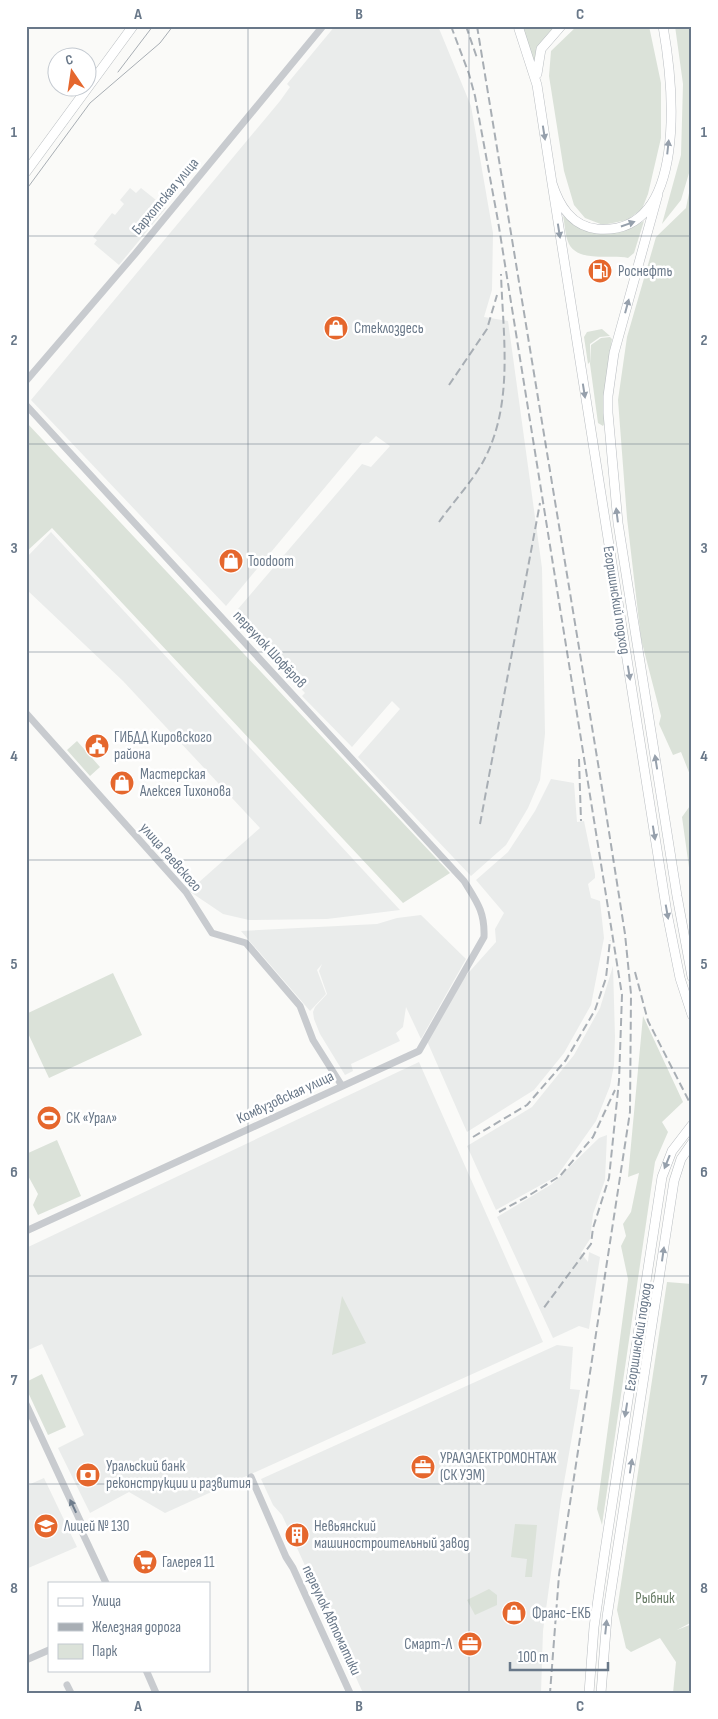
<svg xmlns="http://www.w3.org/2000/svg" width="718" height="1719" font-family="'Sofia Sans Condensed',sans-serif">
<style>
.built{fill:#eaeceb}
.green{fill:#dbe2d9}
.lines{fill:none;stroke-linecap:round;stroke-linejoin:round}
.major-casing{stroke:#b9bdc1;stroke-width:10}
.minor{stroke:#c8cbcf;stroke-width:7}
.major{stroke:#fff;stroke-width:9}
.tram{stroke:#a8aeb4;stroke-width:1}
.rail{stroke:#a8aeb4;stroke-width:2;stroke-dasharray:8 4;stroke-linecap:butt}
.oneway{fill:#96a0ac}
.oneway2{fill:#6e7c8c}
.grid{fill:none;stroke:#697889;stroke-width:1;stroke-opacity:0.55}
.labels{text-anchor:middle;stroke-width:5;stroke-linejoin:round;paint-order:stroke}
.street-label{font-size:15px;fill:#697889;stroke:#fff}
.poi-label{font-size:15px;fill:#697889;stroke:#fff;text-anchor:start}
.park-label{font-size:15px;fill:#667a64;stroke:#fff}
.neatline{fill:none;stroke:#697889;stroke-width:2}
.grid-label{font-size:16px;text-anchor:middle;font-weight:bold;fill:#697889}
</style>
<rect width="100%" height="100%" fill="#fafaf8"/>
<path class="built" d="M335 26H438L471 106 493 233 492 290 484 317 508 321 542 568 545 734 540 780 528 808 506 845 471 876 358 757 400 709 392 701 352 747 302 696 305 693 232 616 362 464 371 467 390 446 376 436 369 443H362L226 606 31 400 280 101 290 87 287 84Z
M130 188 136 193 141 188 166 208 119 265 94 244 97 240 93 237 112 213 115 215 124 204 120 200Z
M51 532 400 910 327 919 249 920 223 914 189 891 260 828 123 681 26 589V558Z
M551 779 574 783 577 822 584 821 595 874V878L588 884 591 898 600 901 604 938 591 1005 564 1053 534 1090 467 1132 427 1041 462 980 496 942 495 929 504 913 476 880 508 852 535 811Z
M421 915 466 959 421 1039 406 1007 403 1027 396 1033 400 1041 351 1064 353 1071 345 1075 320 1034 314 1019 313 1012 315 1007 327 994 319 971 322 964 317 970 326 994 310 1011 241 931 377 924 397 918Z
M613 966 615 1037 614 1065 610 1086 596 1121 557 1176 496 1210 467 1146 532 1107 574 1055 600 1008Z
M419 1062 543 1342 165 1513 129 1492 90 1513 58 1448 84 1435 42 1344 26 1351V1248Z
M607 1135 605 1180 593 1214 590 1239 581 1253 588 1262 589 1252 600 1257 589 1329 579 1326 553 1338 497 1217 552 1184 599 1138Z
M557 1345 573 1347 570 1389 580 1390 561 1500 543 1631 541 1693H363L282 1515 273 1505 261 1479Z
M44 1478 77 1547 26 1569V1486Z"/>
<path class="green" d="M518 26H561L550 36 537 73Z
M577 26H649L661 83V138L648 194 642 209 627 220 603 225 585 218 574 205 564 171 549 76 551 51Z
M675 26H692V163L681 200 662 224 681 155 683 84Z
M692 178V780L681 752 673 755 659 724 661 716 641 639 627 518 618 400 627 337 656 237 686 208Z
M563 216C588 236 618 236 644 221L634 253 628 258C612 254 579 263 569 244 565 236 565 225 563 216Z
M602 329 610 336 600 337 590 344V362L588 364 584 337 587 332Z
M610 337 612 339 608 368 606 421 603 426 598 423 590 364 591 345 601 338Z
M26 422 450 873 403 903 52 528 26 552Z
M77 741 100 767 90 776 67 750Z
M692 803V889L682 817Z
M113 973 142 1035 49 1078 26 1029V1014Z
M643 1016 683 1102 662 1122 668 1132 655 1162 602 1525 597 1509 628 1279 621 1246 626 1236 623 1224 631 1212 639 1173 628 1177Z
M57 1140 81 1196 38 1215 33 1205 38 1194 26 1172V1154Z
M667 1282 692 1284V1622L677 1630 692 1624V1693H673L676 1662 660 1638 631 1652 626 1648 617 1610Z
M342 1296 366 1343 332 1355Z
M42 1374 66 1427 48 1435 26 1388V1382Z
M515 1524 537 1525 532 1577H525L527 1559 511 1557Z
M489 1589 497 1595V1605L475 1615 467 1600Z"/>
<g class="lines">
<defs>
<path id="major" d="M518 26 537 85 552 183C559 205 571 226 597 229 690 237 673 83 663 26
M537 74 541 49 561 26
M26 172 133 26
M552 183 667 913 680 978 692 1015
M658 194 614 353 608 396V413L618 523 677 896 692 977
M589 1693 594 1627 604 1557 662 1177 672 1151 692 1125
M601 1693 607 1617 674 1181 681 1159 692 1143"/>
</defs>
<use href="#major" class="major-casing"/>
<path class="minor" d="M26 381 135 254 323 26
M26 405 464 881C477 902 485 912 484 937L419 1051 26 1231
M26 713 186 892 212 933 246 943 300 1006 313 1040 342 1086
M26 1404 83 1527V1534L106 1583
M251 1477 286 1557 293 1568 350 1693
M26 1660 49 1650
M146 1670 156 1693
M67 1685 71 1693"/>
<use href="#major" class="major"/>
<path class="tram" d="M118 72 153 26
M26 190 90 103 160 43 173 26"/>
<path class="rail" d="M451 26 469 74 475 96 498 221 622 995 619 1081 609 1178 593 1228 591 1244 543 1309
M466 26 477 58
M477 26 604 800 625 934 631 994 630 1112 559 1575 550 1693
M449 385 487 329 497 295
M439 522C453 502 472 482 484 460 514 403 503 336 501 274
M579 759 581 821
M480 824 540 503
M635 972 648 1021 692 1107
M473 1137 527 1105 566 1060 595 1010 606 978 610 940
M499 1212 528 1196 560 1176 593 1137 615 1090"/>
</g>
<defs><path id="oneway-solid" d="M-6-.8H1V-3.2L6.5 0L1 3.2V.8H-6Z" transform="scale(1.25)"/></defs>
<g class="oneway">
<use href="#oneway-solid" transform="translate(544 133) rotate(81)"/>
<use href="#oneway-solid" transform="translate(668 147) rotate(-84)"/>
<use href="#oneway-solid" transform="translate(628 224) rotate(-19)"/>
<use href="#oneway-solid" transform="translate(559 231) rotate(81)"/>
<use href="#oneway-solid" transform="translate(627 306) rotate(-75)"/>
<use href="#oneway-solid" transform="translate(584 391) rotate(81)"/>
<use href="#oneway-solid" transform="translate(617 515) rotate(-97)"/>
<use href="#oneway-solid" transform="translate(629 673) rotate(81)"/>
<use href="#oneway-solid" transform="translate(656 762) rotate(-99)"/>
<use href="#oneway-solid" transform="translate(654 833) rotate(81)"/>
<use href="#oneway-solid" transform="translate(667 912) rotate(80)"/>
<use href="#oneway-solid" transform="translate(667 1162) rotate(112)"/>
<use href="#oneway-solid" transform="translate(663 1254) rotate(-82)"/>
<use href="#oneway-solid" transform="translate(626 1410) rotate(99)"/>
<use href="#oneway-solid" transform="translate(631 1466) rotate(-81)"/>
<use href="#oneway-solid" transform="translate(606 1627) rotate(-84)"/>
</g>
<use class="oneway2" href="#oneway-solid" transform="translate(73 1506) rotate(-115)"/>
<path class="grid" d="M248 26V1693M469 26V1693M26 236H692M26 444H692M26 652H692M26 860H692M26 1068H692M26 1276H692M26 1484H692"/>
<defs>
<symbol id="fuel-disc" viewBox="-11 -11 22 22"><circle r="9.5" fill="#e5672d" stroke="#fff"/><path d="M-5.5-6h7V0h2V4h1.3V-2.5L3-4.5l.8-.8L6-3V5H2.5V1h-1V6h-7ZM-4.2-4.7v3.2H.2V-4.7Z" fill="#fff"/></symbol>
<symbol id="shop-disc" viewBox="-11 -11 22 22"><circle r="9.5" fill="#e5672d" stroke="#fff"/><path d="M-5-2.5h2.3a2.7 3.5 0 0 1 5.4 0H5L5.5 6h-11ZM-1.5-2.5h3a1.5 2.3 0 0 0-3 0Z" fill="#fff"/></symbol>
<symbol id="civic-disc" viewBox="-11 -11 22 22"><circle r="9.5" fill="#e5672d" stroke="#fff"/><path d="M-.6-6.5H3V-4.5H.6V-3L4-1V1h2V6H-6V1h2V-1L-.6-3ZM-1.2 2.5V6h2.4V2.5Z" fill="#fff"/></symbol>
<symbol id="stadium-disc" viewBox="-11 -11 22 22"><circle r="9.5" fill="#e5672d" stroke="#fff"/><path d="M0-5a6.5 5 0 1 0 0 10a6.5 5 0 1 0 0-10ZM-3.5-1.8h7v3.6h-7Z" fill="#fff"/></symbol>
<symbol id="office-disc" viewBox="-11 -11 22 22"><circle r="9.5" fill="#e5672d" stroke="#fff"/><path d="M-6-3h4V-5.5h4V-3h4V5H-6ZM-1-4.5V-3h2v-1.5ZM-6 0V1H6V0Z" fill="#fff"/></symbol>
<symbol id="bank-disc" viewBox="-11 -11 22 22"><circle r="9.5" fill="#e5672d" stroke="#fff"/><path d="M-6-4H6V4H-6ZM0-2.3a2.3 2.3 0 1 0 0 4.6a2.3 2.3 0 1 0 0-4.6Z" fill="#fff"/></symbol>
<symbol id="school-disc" viewBox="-11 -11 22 22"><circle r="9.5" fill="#e5672d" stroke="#fff"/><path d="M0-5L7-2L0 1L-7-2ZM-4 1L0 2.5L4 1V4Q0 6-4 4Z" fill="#fff"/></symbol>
<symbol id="building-disc" viewBox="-11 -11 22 22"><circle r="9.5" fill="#e5672d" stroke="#fff"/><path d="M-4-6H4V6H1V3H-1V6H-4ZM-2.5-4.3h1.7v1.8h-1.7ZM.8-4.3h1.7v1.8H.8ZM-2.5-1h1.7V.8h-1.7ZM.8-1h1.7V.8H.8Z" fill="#fff"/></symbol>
<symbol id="supermarket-disc" viewBox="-11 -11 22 22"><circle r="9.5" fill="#e5672d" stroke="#fff"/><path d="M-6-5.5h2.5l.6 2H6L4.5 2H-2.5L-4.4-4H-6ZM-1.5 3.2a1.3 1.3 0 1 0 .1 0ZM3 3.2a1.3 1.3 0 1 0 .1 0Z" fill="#fff"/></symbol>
</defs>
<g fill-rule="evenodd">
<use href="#fuel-disc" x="586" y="257" width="28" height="28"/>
<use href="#shop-disc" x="322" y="314" width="28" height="28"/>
<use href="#shop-disc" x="217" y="547" width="28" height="28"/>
<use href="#civic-disc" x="83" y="732" width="28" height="28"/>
<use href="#shop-disc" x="108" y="769" width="28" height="28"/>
<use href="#stadium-disc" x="35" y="1104" width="28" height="28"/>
<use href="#office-disc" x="409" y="1453" width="28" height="28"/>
<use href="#bank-disc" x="74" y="1461" width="28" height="28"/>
<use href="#school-disc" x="32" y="1512" width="28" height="28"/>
<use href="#building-disc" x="283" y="1521" width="28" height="28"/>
<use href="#supermarket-disc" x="131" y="1548" width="28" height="28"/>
<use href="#shop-disc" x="500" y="1599" width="28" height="28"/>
<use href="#office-disc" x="456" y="1630" width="28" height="28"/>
</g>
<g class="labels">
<g class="street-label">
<text transform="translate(165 196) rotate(-50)" y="5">Бархотская улица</text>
<text transform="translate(617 600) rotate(81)" y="5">Егоршинский подход</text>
<text transform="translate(270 649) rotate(47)" y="5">переулок Шофёров</text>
<text transform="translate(171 857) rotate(49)" y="5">улица Раевского</text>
<text transform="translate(285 1097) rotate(-25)" y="5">Комвузовская улица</text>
<text transform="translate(638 1337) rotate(-81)" y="5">Егоршинский подход</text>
<text transform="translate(332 1620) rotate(65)" y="5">переулок Автоматики</text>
</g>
<g class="poi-label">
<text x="618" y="276">Роснефть</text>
<text x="354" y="333">Стеклоздесь</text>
<text x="248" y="566">Toodoom</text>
<text x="114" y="742">ГИБДД Кировского<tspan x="114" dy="17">района</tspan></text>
<text x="140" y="779">Мастерская<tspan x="140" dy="17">Алексея Тихонова</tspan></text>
<text x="66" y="1123">СК «Урал»</text>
<text x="440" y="1463">УРАЛЭЛЕКТРОМОНТАЖ<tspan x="440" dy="17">(СК УЭМ)</tspan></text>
<text x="106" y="1471">Уральский банк<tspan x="106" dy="17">реконструкции и развития</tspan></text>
<text x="64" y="1531">Лицей № 130</text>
<text x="314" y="1531">Невьянский<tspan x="314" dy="17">машиностроительный завод</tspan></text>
<text x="162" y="1567">Галерея 11</text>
<text x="532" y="1618">Франс-ЕКБ</text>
<text x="452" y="1649" text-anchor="end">Смарт-Л</text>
</g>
<g class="park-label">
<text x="655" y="1603">Рыбник</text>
</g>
</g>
<rect width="718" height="1719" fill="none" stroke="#ffffff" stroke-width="55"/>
<rect x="48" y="1582" width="162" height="90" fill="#ffffff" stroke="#c3c9d0"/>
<rect x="58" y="1598" width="25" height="8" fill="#ffffff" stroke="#c3c9d0"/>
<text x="92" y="1606" font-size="15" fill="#697889">Улица</text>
<rect x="58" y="1623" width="25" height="8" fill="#a8aeb4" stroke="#c3c9d0"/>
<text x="92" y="1632" font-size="15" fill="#697889">Железная дорога</text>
<rect x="58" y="1644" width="25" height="15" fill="#dbe2d9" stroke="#c3c9d0"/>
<text x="92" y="1656" font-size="15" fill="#697889">Парк</text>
<g transform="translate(72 72) rotate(347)"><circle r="24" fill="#ffffff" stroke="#c3c9d0"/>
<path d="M0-4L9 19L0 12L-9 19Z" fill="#e5672d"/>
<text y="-8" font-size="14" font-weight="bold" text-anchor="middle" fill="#697889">С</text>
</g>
<path d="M510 1662v8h98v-8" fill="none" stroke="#697889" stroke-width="2.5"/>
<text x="518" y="1662" font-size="15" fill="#697889" stroke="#ffffff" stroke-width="4" paint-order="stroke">100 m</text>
<rect x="28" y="28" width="662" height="1664" class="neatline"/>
<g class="grid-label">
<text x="138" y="19">A</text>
<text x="359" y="19">B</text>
<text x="580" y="19">C</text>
<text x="14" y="137">1</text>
<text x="704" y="137">1</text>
<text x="14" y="345">2</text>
<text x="704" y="345">2</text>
<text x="14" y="553">3</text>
<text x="704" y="553">3</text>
<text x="14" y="761">4</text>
<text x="704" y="761">4</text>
<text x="14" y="969">5</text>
<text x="704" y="969">5</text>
<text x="14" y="1177">6</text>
<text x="704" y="1177">6</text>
<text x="14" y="1385">7</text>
<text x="704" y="1385">7</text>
<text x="14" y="1593">8</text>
<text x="704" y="1593">8</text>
<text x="138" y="1711">A</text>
<text x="359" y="1711">B</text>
<text x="580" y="1711">C</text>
</g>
</svg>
